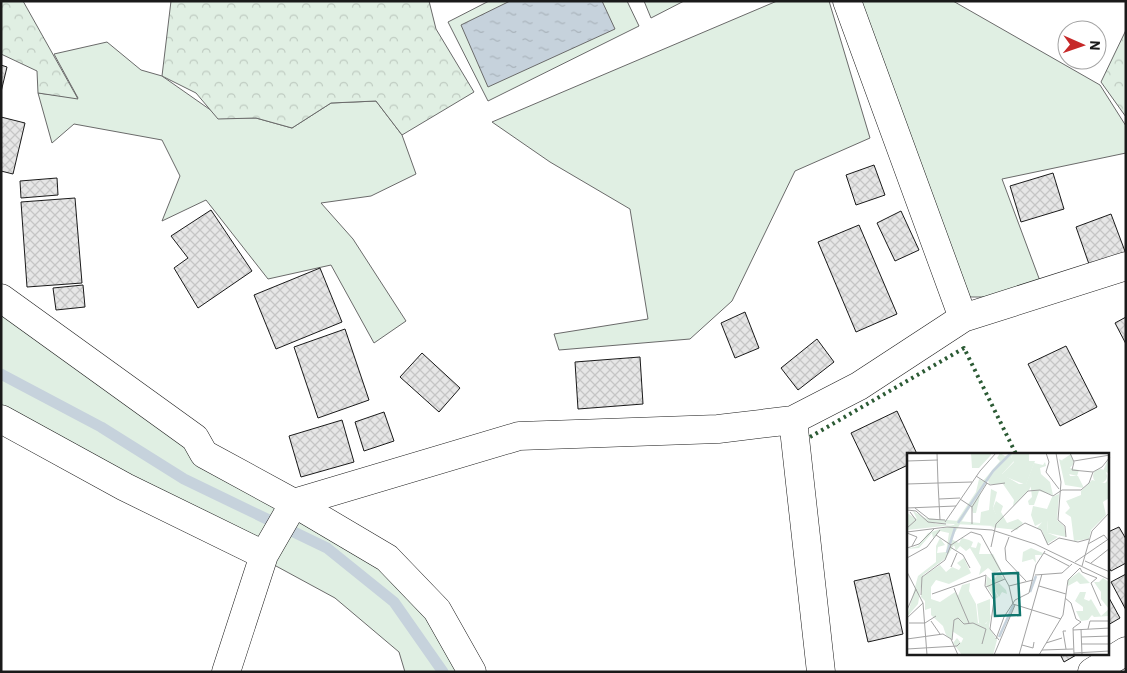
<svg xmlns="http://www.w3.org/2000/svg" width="1127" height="673" font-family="'IBM Plex Sans',sans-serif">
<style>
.grass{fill:#e0efe3;stroke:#6a6a6a}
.forest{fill:url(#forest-crowns);stroke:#6a6a6a}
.water{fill:url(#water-ripples);stroke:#6a6a6a}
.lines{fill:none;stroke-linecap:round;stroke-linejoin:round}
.stream{stroke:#c6d2dc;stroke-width:11}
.building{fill:url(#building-cross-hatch);stroke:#1a1a1a}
.minor-casing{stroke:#1a1a1a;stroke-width:29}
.minor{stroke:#fff;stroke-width:28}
.hedge{stroke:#2b5a34;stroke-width:4;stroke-dasharray:2.5 4;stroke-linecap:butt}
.inset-river{fill:none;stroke:#c6d2dc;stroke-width:2.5}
.inset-road{fill:none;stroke:#a3a3a3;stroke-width:1}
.view{fill:#0f766e;fill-opacity:0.15;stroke:#0f766e;stroke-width:2.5}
.inset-edge{fill:none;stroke:#1a1a1a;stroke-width:2.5}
</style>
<defs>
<pattern id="forest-crowns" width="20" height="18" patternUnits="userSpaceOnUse" patternTransform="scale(1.25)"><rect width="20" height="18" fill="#e0efe3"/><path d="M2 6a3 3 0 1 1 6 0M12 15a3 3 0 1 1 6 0" fill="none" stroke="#c0ccc2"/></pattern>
<pattern id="water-ripples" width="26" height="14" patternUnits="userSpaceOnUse" patternTransform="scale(1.25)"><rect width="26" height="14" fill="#c6d2dc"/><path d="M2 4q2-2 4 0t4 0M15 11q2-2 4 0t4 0" fill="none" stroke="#aab4bc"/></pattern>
<pattern id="building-cross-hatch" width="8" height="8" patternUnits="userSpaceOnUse" patternTransform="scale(1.25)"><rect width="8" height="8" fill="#e6e6e6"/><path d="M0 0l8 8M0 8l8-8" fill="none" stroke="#c5c5c5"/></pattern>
</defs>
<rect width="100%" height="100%" fill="#fff"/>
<path class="grass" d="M489 1H627L639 26 488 101 448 22Z
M644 1H684L651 18Z
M777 1H829L870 138 795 171 732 301 690 339 559 350 554 334 648 319 630 209 550 162 492 122Z
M856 1H953L1100 85 1126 126V153L1002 179 1040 281 998 297H966Z
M107 42 141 70 162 76 212 111 218 118H256L292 128 331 103 376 101 402 135 416 174 371 196 321 203 353 239 406 321 374 343 331 265 268 279 206 200 162 221 180 176 162 140 74 124 52 143 38 93 78 98 54 54Z
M1 307 394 565 466 672H405L399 652 335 598 169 508 1 412Z"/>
<path class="forest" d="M1 1H23L78 99 38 93 37 71 1 54Z
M171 1H429L436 29 474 92 402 135 376 101 331 103 292 128 256 118 218 119 196 93 162 76Z
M1126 30V117L1101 82Z"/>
<path class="water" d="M510 1H602L615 29 488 87 461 25Z"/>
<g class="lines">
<path class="stream" d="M1 374 101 427 184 479 327 548 394 602 443 672"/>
</g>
<path class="building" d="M1 65 7 67 1 92Z
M1 117 25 123 13 174 1 171Z
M874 165 885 195 856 205 846 175Z
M1053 173 1064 209 1021 222 1010 186Z
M57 178 58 195 21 198 20 181Z
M75 198 82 283 27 287 21 202Z
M211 210 252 271 198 308 174 268 188 258 171 236Z
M901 211 919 250 895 261 877 223Z
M1111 214 1126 254 1090 267 1076 227Z
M859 225 897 314 856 332 818 242Z
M320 268 342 322 276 349 254 295Z
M83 285 85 307 56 310 53 288Z
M745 312 759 348 735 358 721 323Z
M1126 317V344L1115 323Z
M345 329 369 400 318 418 294 347Z
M817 339 834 362 798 390 781 368Z
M1066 346 1097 407 1060 426 1028 364Z
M422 353 460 388 439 412 400 377Z
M640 357 643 404 578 409 575 362Z
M897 411 917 454H908V465L874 481 851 433Z
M384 412 394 441 364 451 355 422Z
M342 420 354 462 301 477 289 436Z
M1119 527 1126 539V563L1111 571 1108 566V532Z
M889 573 903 634 868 642 854 581Z
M1126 574V610L1111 582Z
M1108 596 1120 618 1108 625Z
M1060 654H1078L1064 662Z"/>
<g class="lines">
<defs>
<path id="minor" d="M847 1 963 318
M1 298 195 438 204 454 294 503 387 558 437 610 472 672
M1 419 125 487 264 555
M793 420 821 672
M226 672 264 555 294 503 519 436 718 429 793 420 859 386 963 318 1126 266
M1092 672 1126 651"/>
</defs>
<use href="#minor" class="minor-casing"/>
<use href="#minor" class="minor"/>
<path class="hedge" d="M810 437 964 348 1016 454"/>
</g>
<g transform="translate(907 453)">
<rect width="202" height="202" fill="#fff"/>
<path d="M64 0H84V2L72 15H65ZM93 0 98 3 107 0 104 4 107 8 95 21 112 31H119L127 10 136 12 138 9 139 13 133 15 134 21 130 22 122 37 106 53 107 47 96 31H82L81 27 74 38 69 60H66L64 53 44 86 52 90 55 85 62 87 66 89 64 94 69 95 71 89 74 91 72 101H86L94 117 87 120 81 115 72 122 74 114 63 95 59 98 53 93 49 98 47 92 39 105 16 122 11 151 0 164 11 123 29 109V93L33 85 38 92 31 94 30 100 39 99 42 80 33 78 26 85 25 80 12 95 0 96 11 93 21 80 46 72 0 77V60L10 66 6 58 29 71 47 72 69 39 72 26 76 28 93 8 90 5ZM164 1 167 10 163 15 172 17 170 23 162 21 155 7ZM186 23a7 7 0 1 1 14 0a7 7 0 1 1-14 0ZM89 48 96 53 94 59 100 70 111 66 116 70 110 77 83 74 87 73 89 62 86 55ZM137 67H140L141 80 151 84 140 91 135 77 130 75ZM172 119 183 130 173 131 170 128 161 133V127ZM92 120 97 126 85 132 92 130 99 137 100 141 95 139 92 144 86 134 91 144 88 146 79 132 80 123 86 128ZM173 139H179L177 146 182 148 184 146 194 163 202 156V163L187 164 185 162 181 167 174 168 169 158H176V154L168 148ZM83 146V166L77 172 72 170 70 151Z" fill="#e0efe3"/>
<path d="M107 0H122V8H128L119 32 94 22 107 9 104 4ZM202 4V45L196 49 199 62 184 77 182 86 167 88 164 64 158 60 163 55 159 48 174 42V38L185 27 198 30 200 28 201 20 196 18ZM152 6 158 9 163 23H171L177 35 158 32ZM130 21H134L143 29 146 42 132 38 127 52H122L121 48 125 44 123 28ZM84 36 90 39 86 55 91 65 87 73 26 70 19 65 73 70 74 59 82 57ZM152 41 150 67 157 73 159 84 141 80 140 67 128 73 124 62 126 53 140 56 145 44ZM124 95 136 100 135 102H128L129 110 126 106 115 109 116 99ZM57 105 64 120 42 131 29 127 24 134V146L33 149 48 139 51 143 55 132 63 130 62 138 69 151 71 170 79 171 84 161 82 174 90 187 86 202H55L46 190 50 185 54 190 57 184 59 186 52 180 46 178 45 187 39 182 36 173 24 162V155L18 157V148L14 144 15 124 33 112 39 119 45 114 52 117 54 114 50 110ZM196 125 202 129V156L194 146V139L187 129H192Z" fill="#e0efe3"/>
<path d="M49 165 55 170 77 175 73 182 60 188 45 178Z" fill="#e0efe3"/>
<path class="inset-river" d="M51 70 86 18 104 0M40 100 48 75M123 139 129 123M92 184 107 151"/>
<path class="inset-road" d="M139 0 142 9 139 19 152 36M149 0 154 29 151 67 158 73 159 84M163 0 167 9 165 17 186 19M0 8 31 7M167 8 203 2M69 23 83 32 98 30M0 31 31 30 30 0M32 46 53 45M53 46 65 54V71M65 54 80 30M0 55 49 53M8 55 22 66 38 67M0 57 9 58 21 69 39 71M33 67 31 30 65 29M38 69 73 18 89 0M0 75 9 67 3 59M0 79 40 74 85 77 128 91 203 127M104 79 118 70 134 77 141 92 152 85 171 89 182 86M0 80 10 84 5 93M29 82 44 92 64 79 74 82 102 133 106 151 154 166M102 84 98 95 99 107 119 128M181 91 197 82 201 87M43 94 56 102 63 115M84 94 89 71 121 38 133 37 146 43 155 37H174L182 30 186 19 195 14 203 4M0 95 12 91 27 76M137 100 162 113M0 105 20 94 33 77M178 108 203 119M168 109 203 85M184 110 203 95M175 113 185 78 203 59M44 114 50 100M0 119 16 150 20 202M128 122 155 120 165 111M102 133 126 127M132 133 159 141M79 134 98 126M47 135 62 170M25 141 79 122 78 133 87 147 83 176 92 187M14 142 15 124 38 107 44 92M158 145 164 150 169 166 174 169 166 175 167 202M0 157 9 136M0 165 16 150M24 168 33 181M2 170H18L29 163M174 176 175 202M181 176 183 168H203M166 177 203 175M159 178H156L159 196M174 184 203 183M0 186 36 181 44 186 51 202M89 186 97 164 108 147 122 140 129 112 138 98M45 187 47 167 51 165 57 171 66 170 79 176 75 191M139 190 155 185M174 191H203M115 192 126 195 127 189M0 196 50 193 53 190M135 197 166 196M167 200 203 198M87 202 108 152M112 202 135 121M132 202 156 162 161 127 173 115 175 119 190 125 184 130 194 153"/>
<path class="view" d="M111 120 113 162 88 163 86 121Z"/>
<rect width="202" height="202" class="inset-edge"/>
</g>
<rect width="1127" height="673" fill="none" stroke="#1a1a1a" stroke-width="5"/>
<g transform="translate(1082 45) rotate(92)"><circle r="24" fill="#ffffff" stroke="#a3a3a3"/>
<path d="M0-4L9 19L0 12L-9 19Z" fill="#c62828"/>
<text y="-8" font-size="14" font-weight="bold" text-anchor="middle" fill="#1a1a1a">N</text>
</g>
</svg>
